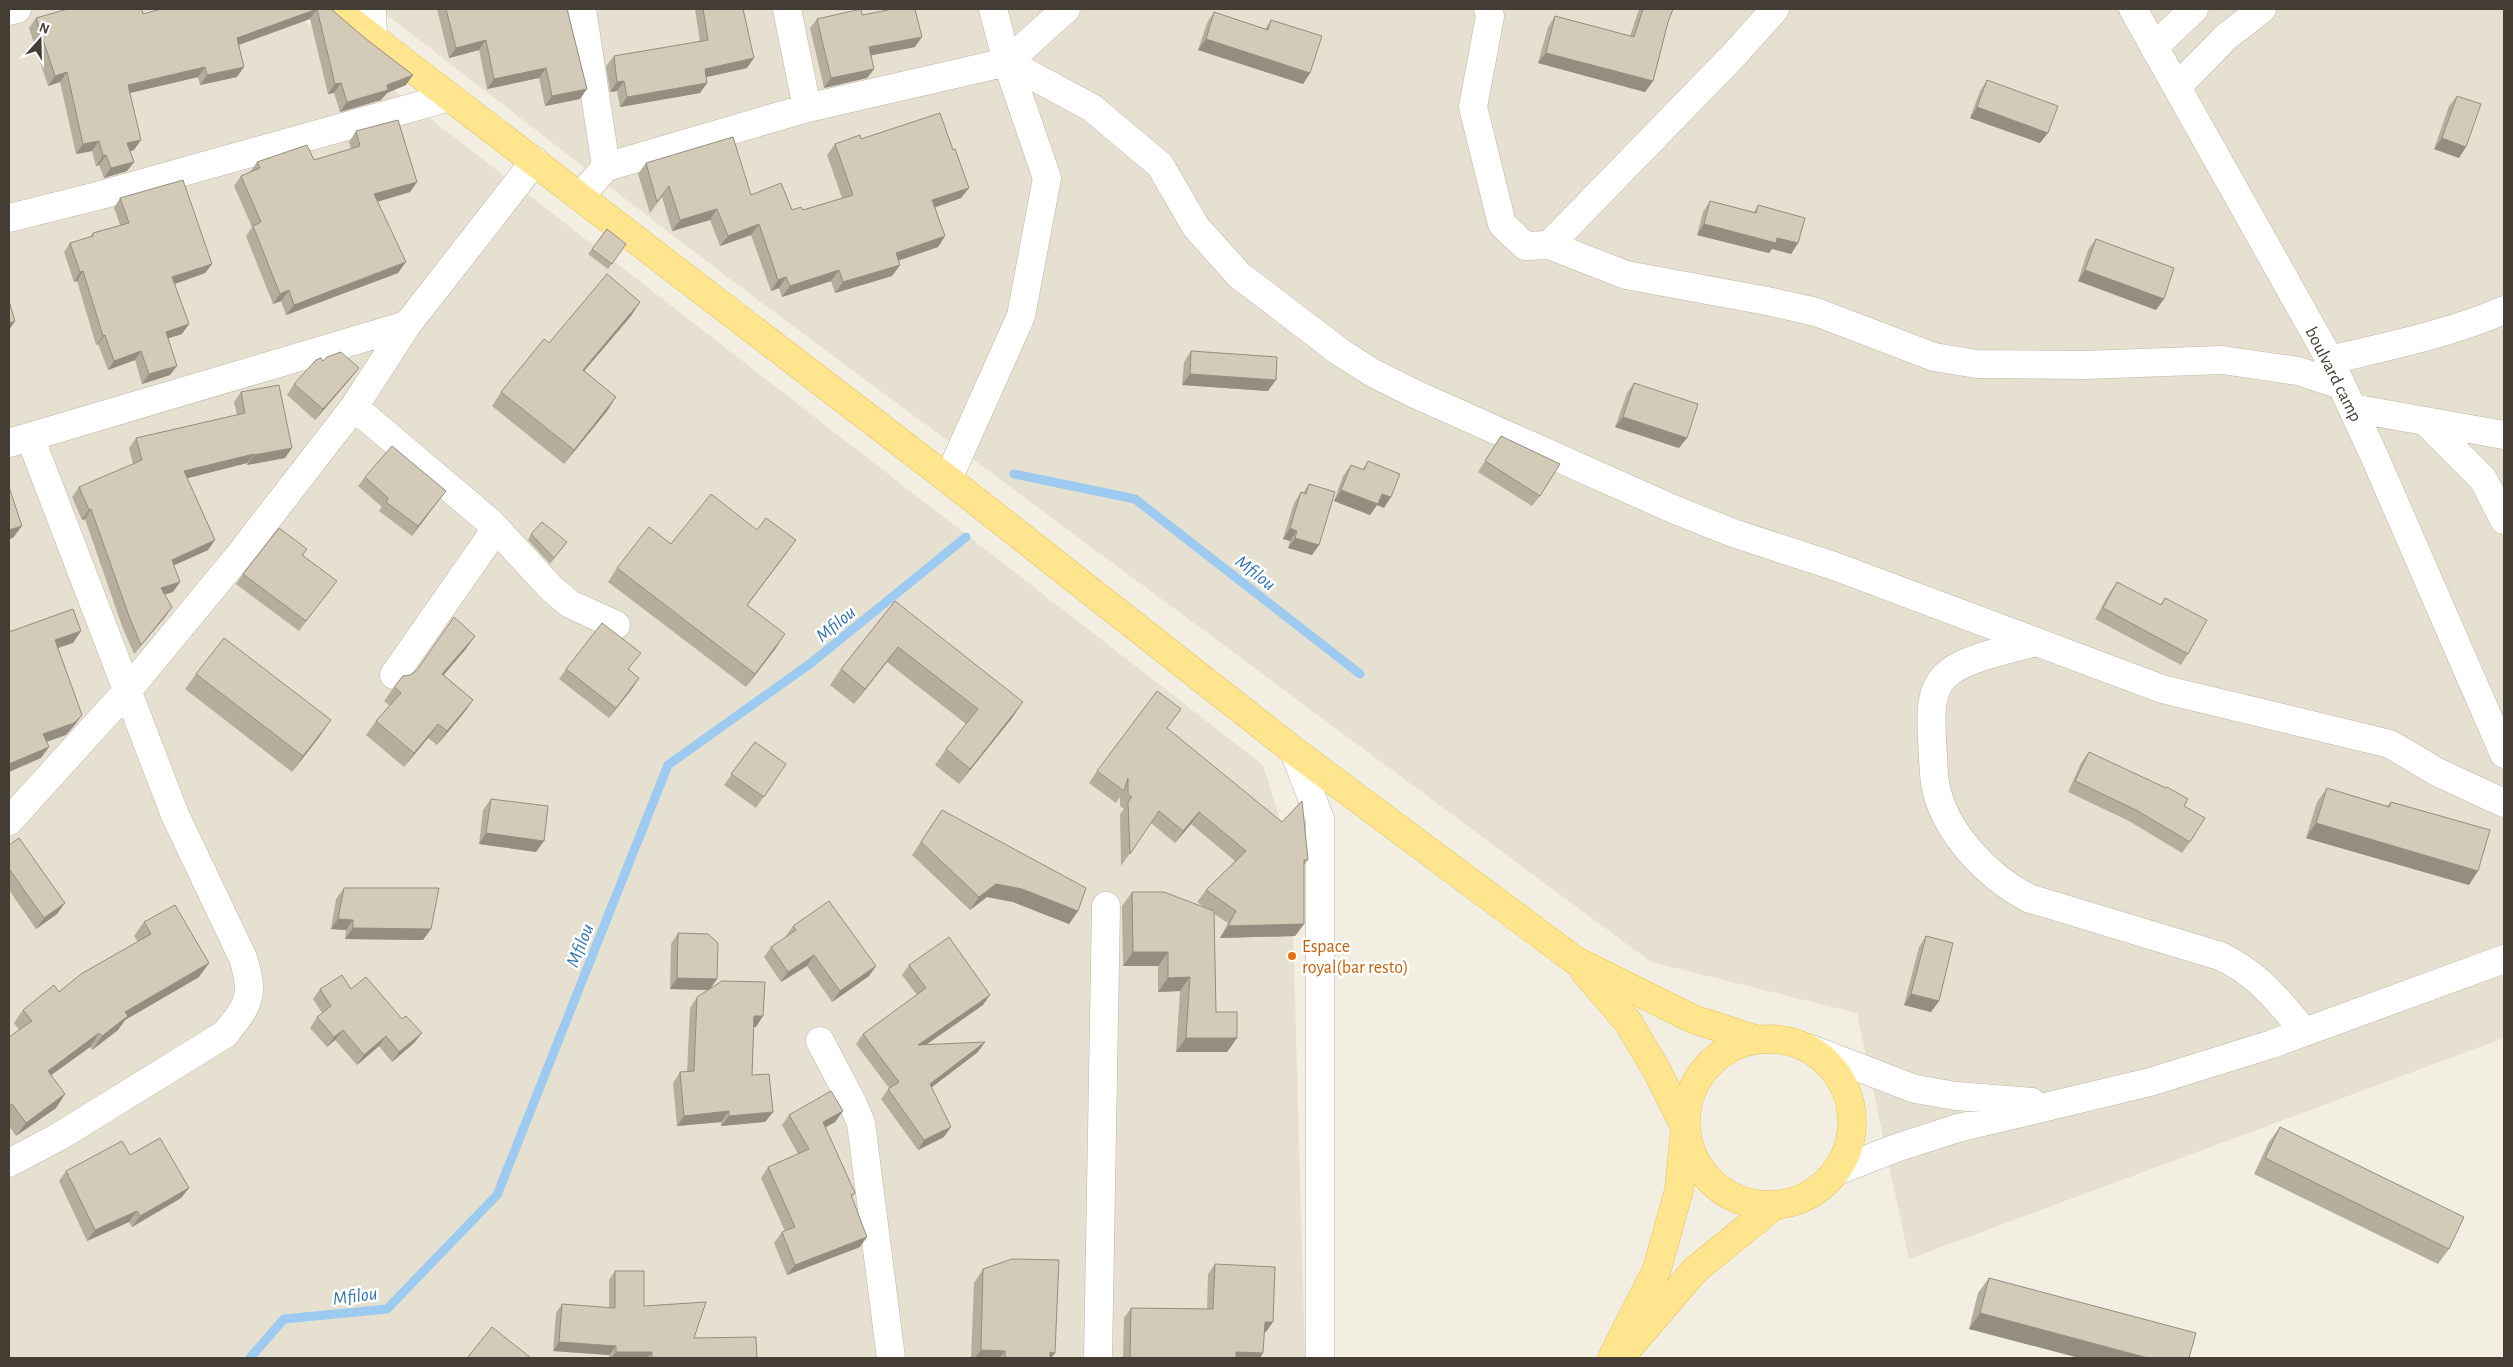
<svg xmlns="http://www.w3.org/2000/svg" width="2513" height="1367" font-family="'Alegreya Sans',sans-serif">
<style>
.residential{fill:#e6e0d0}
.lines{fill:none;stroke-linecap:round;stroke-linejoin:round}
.stream{stroke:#9ccaf1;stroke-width:9}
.minor-casing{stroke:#bdb6a5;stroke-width:29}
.major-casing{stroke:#e5c35c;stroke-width:29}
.minor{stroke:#fff;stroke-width:28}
.major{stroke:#ffe58e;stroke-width:28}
.wall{fill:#b5ae9d}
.shaded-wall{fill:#948d80}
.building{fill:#d3cab7;stroke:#948d80}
.food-dot{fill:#e8710a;stroke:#fff;stroke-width:2}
.labels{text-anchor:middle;stroke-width:5;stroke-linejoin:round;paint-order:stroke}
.street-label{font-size:18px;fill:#433d33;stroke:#fff}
.food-label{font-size:18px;fill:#c56008;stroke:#fff;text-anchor:start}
.water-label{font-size:19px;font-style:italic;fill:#2b71b0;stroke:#fff}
</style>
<rect width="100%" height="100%" fill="#f2eee2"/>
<path class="residential" d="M9 9H289L1263 765 1291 855 1305 1358H9Z
M379 9H2504V1038L1909 1259 1857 1013 1651 962 723 274Z"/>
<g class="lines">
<path class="stream" d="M1014 474 1135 499 1360 674
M250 1358 284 1319 387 1309 497 1195 668 765 811 663 966 537"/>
<defs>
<path id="minor" d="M372 9 373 37
M582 9 606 167
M787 9 807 108
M1488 9 1490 16 1473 107 1502 224 1525 246 1549 245 1626 275 1767 301 1816 312 1934 357 1977 364 2084 365 2222 360 2298 371 2341 385
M2133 9 2330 360 2376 460 2504 754
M9 11 17 9
M2154 47 2194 9
M1007 62 1092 108 1160 165 1196 227 1239 275 1340 352 1373 373 1415 394 1673 509 1733 533 1834 566 2162 689 2390 744 2437 772 2504 803
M2177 87 2226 37 2262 9
M581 195 606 167 807 108 1007 62 1066 9
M9 218 97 196 450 97
M1549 245 1733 56 1775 9
M2330 360C2389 346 2449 334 2504 310
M354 407 490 522 551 588 570 604 616 625
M2352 408 2504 435
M2425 421 2483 479 2504 520
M9 443 407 325
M948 479 1021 316 1047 178 1007 62 993 9
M2036 642C2011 649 1963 658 1945 676 1929 692 1931 718 1932 738 1933 753 1933 768 1935 783 1943 831 1987 876 2028 898L2220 956C2259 974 2278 1001 2305 1032
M394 675 496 529
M1294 751 1320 819V1358
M9 821 128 690 237 558 354 407 407 325 535 161
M820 1041 852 1102 861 1123 891 1358
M1811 1049 1915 1089 1956 1096 2032 1102
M9 1163 60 1136 225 1034C249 1004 255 997 243 958L175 815 30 437
M1837 1171 1896 1148 1958 1128 2150 1082 2272 1044 2504 959
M1098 1358 1106 906"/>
<path id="major" d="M335 9 948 479 1294 751 1576 961 1693 1019 1755 1039
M1585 972 1628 1022 1656 1069 1685 1127 1679 1190 1657 1269 1612 1358
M1686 1122a83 83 0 1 1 166 0a83 83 0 1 1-166 0Z
M1630 1346 1695 1270 1775 1205"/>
</defs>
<use href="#minor" class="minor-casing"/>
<use href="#major" class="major-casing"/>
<use href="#minor" class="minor"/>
<use href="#major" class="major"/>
</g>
<path class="wall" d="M331 9 406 85 387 93 381 100 340 112 334 93 328 94 310 19 239 45 237 77 200 85 198 77 130 93 134 150 130 151 134 162 127 171 104 178 99 165 96 166 92 151 76 154 60 82 48 86 29 28 36 18Z
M437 9H567L580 99 545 106 539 78 487 89 479 50 449 58Z
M695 9H743L747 68 706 77 707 83 700 93 620 107 617 91 610 92 606 66 614 56 700 42Z
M1639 9H1673L1668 22 1653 81 1645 92 1538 63 1548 27 1555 16 1630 36Z
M1214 12 1265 29 1271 20 1310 73 1303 84 1198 50 1207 23Z
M862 15 915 47 871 55 874 69 867 78 824 88 810 28 817 19Z
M1987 80 2040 143 1970 118 1980 91Z
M2457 96 2459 158 2434 149 2449 106Z
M356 131 417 182 410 192 377 202 398 273 286 315 281 301 273 304 246 236 252 227 234 186 241 176 250 172 257 162 314 160 351 149 349 142Z
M861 139 953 150 969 188 961 198 935 207 945 236 938 247 898 261 900 265 892 276 835 293 831 281 782 297 779 288 771 291 751 235 720 246 710 220 672 231 662 197 650 213 638 174 646 163 751 195 792 210H803L842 198 827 155 835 144Z
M120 198 212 264 205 273 175 284 182 334 168 338 170 375 142 384 135 360 108 370 98 344 96 345 77 281 74 282 64 252 70 243 90 237 93 233 120 225 114 208Z
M1710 201 1754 212 1758 205 1798 243 1791 254 1772 249 1769 253 1697 235 1703 212Z
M2096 239 2156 310 2078 281 2088 250Z
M626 244 608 269 588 254 592 249Z
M631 316 584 371 616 397 607 411 564 464 492 406 501 392 549 343Z
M1191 351 1268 391 1182 385 1184 362Z
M323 361 359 368 351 378 315 420 287 395 294 384Z
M1634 383 1679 448 1615 427 1627 393Z
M241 392 285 458 247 465V463L187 478 215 540 208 550 174 565 173 592 164 595 172 607 165 617 134 654 122 626 85 519 82 520 72 497 79 487 133 464 129 448 136 438 237 415 234 402Z
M1501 436 1540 496 1532 506 1478 472Z
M1368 461 1384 508 1377 505 1370 515 1334 501 1343 476 1351 465 1362 470Z
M365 477 446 491 412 536 379 511 382 507 358 486Z
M1309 484 1319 545 1312 555 1288 548 1290 541 1283 539 1294 503 1301 492 1303 493Z
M531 534 567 542 550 564 528 540Z
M671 544 786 554 747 605 776 648 746 687 608 582 617 568Z
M307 549 303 555 329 591 299 631 236 584 243 574Z
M2117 582 2160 605 2165 598 2188 654 2181 665 2095 619 2110 592Z
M895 601 1012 718 959 784 935 765 946 749 966 724 887 662 854 704 830 685 841 669Z
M475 636 465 650 444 675 473 700 463 714 437 745 428 738 404 767 366 735 376 721 390 706 384 701 394 687 410 675Z
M566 669H629L639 678 609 718 559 679Z
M196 674 320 736 292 772 185 689Z
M1167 729 1308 860 1304 865V924L1295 936 1220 938 1228 923 1214 914 1216 1012 1237 1038 1227 1052H1176L1180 991 1158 992V966H1123L1122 906 1132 892 1207 909 1197 902 1206 890 1235 861 1191 824 1175 843 1151 823 1121 866 1120 814 1124 809 1120 806V797L1116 803 1089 783 1097 771Z
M755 742 786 764 756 808 724 785Z
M2089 752 2184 806 2190 842 2182 853 2129 821 2068 792 2081 763Z
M2327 788 2387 806 2391 802 2469 885 2306 838 2317 802Z
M491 799 536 852 479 844 483 810Z
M942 810 1078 911 1069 924 1013 902 987 897 970 910 912 855Z
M9 845 57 914 36 929 9 890Z
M344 888 431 929 423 940 345 939 346 930 331 929 336 899Z
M144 922 199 977 125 1020 118 1030 92 1050 90 1047 51 1075 65 1094 56 1108 16 1136 9 1126V1037L19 1030 14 1023 23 1010 59 992 138 942 134 936Z
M793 926 876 966 869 976 832 1002 807 966 781 982 764 957 771 947 786 937V936Z
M678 933 717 979 710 989 756 1027H754L752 1075 773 1112 765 1122 721 1126V1122L677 1126 673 1083 680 1072H687L690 1008 697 997 708 990 670 989 671 944Z
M1926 936 1939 1001 1931 1012 1904 1005 1919 947Z
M909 965 983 1005 926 1045 978 1052 931 1087 944 1137 918 1150 881 1099 889 1088 856 1044 863 1034 917 995 902 975Z
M320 989H351L402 1019 422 1033 414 1043 392 1062 379 1046 357 1065 335 1040 327 1047 310 1028 317 1017 322 1013 313 999Z
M843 1111 835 1122 825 1127 855 1193 852 1197 860 1247 787 1275 774 1243 782 1232 785 1231 761 1178 768 1167 798 1154 782 1125 789 1115Z
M2280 1127 2449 1249 2438 1264 2254 1174 2269 1142Z
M130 1155 189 1188 181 1198 132 1227 129 1222 87 1241 59 1181 66 1171Z
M1215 1264 1266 1332H1264L1260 1358H1123L1124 1318 1131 1308 1207 1309 1208 1274Z
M983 1269 1055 1353 1051 1358H971L974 1283Z
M615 1271 644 1306 694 1338 757 1358H609V1355L553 1351 556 1313 562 1304 609 1308V1280Z
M1989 1278 2189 1358 1969 1329 1978 1293Z"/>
<path class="shaded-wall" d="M317 9 310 19 230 48 237 38Z
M922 37 915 47 863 57 869 47Z
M1206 39 1310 73 1303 84 1198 50Z
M486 40 479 50 449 58 456 48Z
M1546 53 1653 81 1645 92 1538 63Z
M754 58 747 68 698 79 705 69Z
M205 67 198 77 121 95 128 85Z
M244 67 237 77 200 85 207 75Z
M546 68 539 78 487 89 494 79Z
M874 69 867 78 824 88 831 78Z
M67 72 60 82 48 86 55 76Z
M413 75 406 85 387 93 381 100 340 112 347 102Z
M624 81 617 91 610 92 617 82Z
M341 83 334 93 328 94 335 84Z
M707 83 700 93 620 107 627 97Z
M587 89 580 99 545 106 552 96Z
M1977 107 2048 133 2040 143 1970 118Z
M2442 138 2466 147 2459 158 2434 149Z
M141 140 134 150 120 153 127 143Z
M99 141 92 151 76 154 83 144Z
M106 155 99 165 96 166 103 156Z
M134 162 127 171 104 178 111 168Z
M417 182 410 192 366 205 374 194Z
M969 188 961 198 925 211 932 200Z
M717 209 710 220 672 231 680 220Z
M759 224 751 235 720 246 728 236Z
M1704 224 1777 238 1798 243 1791 254 1772 249 1769 253 1697 235Z
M945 236 938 247 888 264 896 253Z
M406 262 398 273 286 315 294 305Z
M212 264 205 273 166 287 172 277Z
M900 265 892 276 835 293 843 282Z
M839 270 831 281 782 297 790 286Z
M2085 270 2164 299 2156 310 2078 281Z
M83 271 77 281 74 282 80 272Z
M786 277 779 288 771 291 778 280Z
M289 290 281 301 273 304 280 294Z
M640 302 631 316 573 384 583 370Z
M15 321 9 330V323Z
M189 324 182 334 160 341 166 332Z
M105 335 98 344 96 345 103 336Z
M141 351 135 360 108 370 114 361Z
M177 366 170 375 142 384 149 374Z
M359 368 351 378 315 420 323 409Z
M1190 374 1276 380 1268 391 1182 385Z
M616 397 607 411 564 464 574 450Z
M1623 417 1687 438 1679 448 1615 427Z
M292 448 285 458 247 465 254 455Z
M254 454 247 463 177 481 184 471Z
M1341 490 1382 494 1391 497 1384 508 1377 505 1370 515 1334 501Z
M446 491 439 500 412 536 418 526Z
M91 509 85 519 82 520 89 510Z
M22 526 13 538 9 539V530Z
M1290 528 1297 531 1290 541 1283 539Z
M1295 538 1319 545 1312 555 1288 548Z
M215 540 208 550 166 569 172 560Z
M796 540 786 554 737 619 747 605Z
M180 582 173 592 154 598 161 588Z
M172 607 165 617 134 654 141 645Z
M81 631 73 643 46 652 55 640Z
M785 634 776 648 746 687 755 674Z
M475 636 465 650 432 688 442 674Z
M898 647 887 662 854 704 865 689Z
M639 678 632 689 609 718 616 708Z
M473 700 463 714 437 745 447 731Z
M1023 702 1012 718 959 784 970 769Z
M82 715 74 726 66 735 35 746 43 734Z
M331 720 320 736 292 772 303 756Z
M438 724 428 738 404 767 414 753Z
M49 747 41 758 9 772V764Z
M1199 812 1191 824 1175 843 1183 831Z
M2316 823 2478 871 2469 885 2306 838Z
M486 833 544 841 536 852 479 844Z
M996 884 1022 889 1078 911 1069 924 1013 902 987 897 970 910 979 897Z
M65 903 57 914 36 929 44 918Z
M338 919 353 920 346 930 331 929Z
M1304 924 1295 936 1220 938 1228 926Z
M353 928 431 929 423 940 345 939Z
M1133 952H1168L1158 966H1123Z
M814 955 807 966 781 982 788 972Z
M209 963 199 977 125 1020 118 1030 92 1050 102 1036 125 1012Z
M876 966 869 976 832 1002 840 991Z
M1190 977 1180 991 1158 992 1168 978Z
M677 978 717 979 709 990 670 989Z
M1911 994 1939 1001 1931 1012 1904 1005Z
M990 995 983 1005 911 1055 918 1045Z
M754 1016H763L756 1027H747Z
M343 1030 335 1040 327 1047 334 1037Z
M99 1033 90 1047 39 1084 48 1071Z
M422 1033 414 1043 392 1062 399 1052Z
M386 1036 379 1046 357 1065 364 1055Z
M1186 1038H1237L1227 1052H1176Z
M985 1042 978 1052 923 1094 930 1084Z
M65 1094 56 1108 16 1136 26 1123Z
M729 1111 721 1122 677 1126 684 1116Z
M843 1111 835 1122 816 1133 823 1122Z
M773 1112 765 1122 721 1126 729 1116Z
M951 1127 944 1137 918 1150 924 1140Z
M189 1188 181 1198 132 1227 140 1216Z
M137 1211 129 1222 87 1241 95 1230Z
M867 1237 860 1247 787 1275 795 1265Z
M1980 1313 2148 1358H2079L1969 1329Z
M1265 1322H1273L1266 1332H1257Z
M559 1342 616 1346 609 1355 553 1351Z
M981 1350 1005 1351 999 1358H975Z
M616 1352H652L647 1358H611Z
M1050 1352 1055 1353 1051 1358H1046Z
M1236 1352 1263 1353 1260 1358H1232Z"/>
<path class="building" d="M68 9H142L143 14 161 9H331L366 39 413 75 387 85 388 90 347 102 341 83 335 84 317 9 237 38 244 67 207 75 205 67 128 85 141 140 127 143 134 162 111 168 106 155 103 156 99 141 83 144 67 72 55 76 36 18Z
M446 9H567L587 89 552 96 546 68 494 79 486 40 456 48Z
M703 9H743L754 58 705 69 707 83 627 97 624 81 617 82 614 56 708 40Z
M861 9 862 15 893 9H915L922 37 869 47 874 69 831 78 817 19Z
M1643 9H1673L1668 22 1653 81 1546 53 1555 16 1634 37Z
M1214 12 1268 30 1271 20 1322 36 1310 73 1206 39Z
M1987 80 2058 106 2048 133 1977 107Z
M2457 96 2481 104 2466 147 2442 138Z
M940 113 953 150 955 149 969 188 932 200 945 236 896 253 900 265 843 282 839 270 790 286 786 277 778 280 759 224 728 236 717 209 680 220 669 186 657 202 646 163 733 137 751 195 781 183 792 210 801 207 803 210 853 195 835 144 860 135 861 139Z
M398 120 417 182 374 194 406 262 294 305 289 290 280 294 253 226 261 222 241 176 260 168 257 162 307 145 314 160 360 146 356 131Z
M183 180 212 264 172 277 189 324 166 332 177 366 149 374 141 351 114 361 105 335 103 336 83 271 80 272 70 243 93 236V233L129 223 120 198Z
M1710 201 1756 213 1758 205 1805 218 1798 243 1777 238 1776 243 1704 224Z
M607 229 626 244 612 264 592 249Z
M2096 239 2174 268 2164 299 2085 270Z
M607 274 640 302 583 370 616 397 574 450 501 392 544 339 549 343Z
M9 301 15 321 9 323Z
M1191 351 1277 357 1276 380 1190 374Z
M341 352 359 368 323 409 294 384 316 360 321 358 323 361 327 357Z
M1634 383 1698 404 1687 438 1623 417Z
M279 385 292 448 254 455V454L184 471 215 540 172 560 180 582 161 588 172 607 141 645 129 616 91 509 89 510 79 487 142 460 136 438 245 413 241 392Z
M1501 436 1560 464 1540 496 1485 461Z
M392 446 446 491 418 526 386 502 388 498 365 477Z
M1368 461 1400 474 1391 497 1382 494 1378 504 1341 490 1351 465 1364 470Z
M1309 484 1335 492 1319 545 1295 538 1297 531 1290 528 1301 492 1306 494Z
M9 487 22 526 9 530Z
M711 494 757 530 766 518 796 540 747 605 785 634 755 674 617 568 649 527 671 544Z
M542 522 567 542 554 558 531 534Z
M279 528 307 549 302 555 337 581 306 621 243 574Z
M2117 582 2161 605 2165 598 2207 620 2188 654 2103 608Z
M895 601 1023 702 970 769 946 749 978 709 898 647 865 689 841 669Z
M73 609 81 631 55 640 82 715 74 723 43 734 49 747 9 764V632Z
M454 617 475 636 442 674 473 700 447 731 438 724 414 753 376 721 401 693 394 687 403 676 410 675 417 670Z
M602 623 641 653 628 669 639 678 616 708 566 669Z
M224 638 331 720 303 756 196 674Z
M1157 691 1181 709 1167 728 1282 822 1302 801 1308 860H1304V924L1228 926 1236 911 1206 890 1246 851 1199 812 1183 831 1159 811 1130 854 1128 802 1132 797 1128 794V778L1124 791 1097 771Z
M755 742 786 764 764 797 731 774Z
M2089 752 2166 788 2167 787 2188 799 2184 806 2205 818 2190 842 2136 810 2075 781Z
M2327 788 2389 807 2391 802 2490 830 2478 871 2316 823Z
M491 799 548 806 544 841 486 833Z
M942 810 1086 888 1078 911 1022 889 996 884 979 897 921 842Z
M19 838 65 903 44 918 9 869V845Z
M344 888H439L431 929 353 928V920L338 919Z
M1132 892H1164L1214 911 1216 1012H1237V1038H1186L1190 977 1168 978V952H1133Z
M829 901 876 966 840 991 814 955 788 972 771 947 796 930 793 926Z
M175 905 209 963 125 1012 128 1016 102 1036 99 1033 48 1071 65 1094 26 1123 12 1104 9 1106V1037L32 1021 23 1010 54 985 59 992 81 974 151 934 144 922Z
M678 933 708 934 718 943 717 979 677 978Z
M1926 936 1953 943 1939 1001 1911 994Z
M949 937 990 995 918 1045 985 1042 930 1084 951 1127 924 1140 888 1089 899 1082 863 1034 926 988 909 965Z
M342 975 351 989 366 977 402 1019 406 1016 422 1033 399 1052 386 1036 364 1055 343 1030 334 1037 317 1017 331 1006 320 989Z
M722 981 765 982 763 1016H754L752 1075 769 1074 773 1112 729 1116V1111L684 1116 680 1072 694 1071 697 997Z
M831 1091 843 1111 823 1122 855 1193 851 1195 867 1237 795 1265 782 1232 795 1227 768 1167 809 1149 789 1115Z
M2280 1127 2464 1217 2449 1249 2265 1158Z
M160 1138 189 1188 140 1216 137 1211 95 1230 66 1171 122 1141 130 1155Z
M1012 1259 1059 1260 1055 1353 1050 1352V1358H1005V1351L981 1350 983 1269Z
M1215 1264 1275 1267 1273 1322H1265L1263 1353 1236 1352V1358H1130L1131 1308 1213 1309Z
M615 1271H644V1306L706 1302 694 1338 756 1337 757 1358H652V1352H616V1346L559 1342 562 1304 615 1308Z
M1989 1278 2196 1333 2189 1358H2148L1980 1313Z
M492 1327 531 1358H467Z"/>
<circle class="food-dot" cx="1292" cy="956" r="5"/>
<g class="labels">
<g class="street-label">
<text transform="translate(2334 374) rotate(63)" y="6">boulvard camp</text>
</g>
<g class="food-label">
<text x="1302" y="952">Espace<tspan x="1302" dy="21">royal(bar resto)</tspan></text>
</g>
<g class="water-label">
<text transform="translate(1256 572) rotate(38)" y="7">Mfilou</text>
<text transform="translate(835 623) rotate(-39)" y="7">Mfilou</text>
<text transform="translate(579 945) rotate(-68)" y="7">Mfilou</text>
<text transform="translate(355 1295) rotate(-7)" y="7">Mfilou</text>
</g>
</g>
<rect width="2513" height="1367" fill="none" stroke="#433d33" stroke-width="20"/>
<g transform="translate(40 40) rotate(20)" stroke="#ffffff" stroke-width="4" paint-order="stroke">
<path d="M0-4L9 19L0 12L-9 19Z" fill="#433d33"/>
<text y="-8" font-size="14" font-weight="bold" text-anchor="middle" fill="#433d33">N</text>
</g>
</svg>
